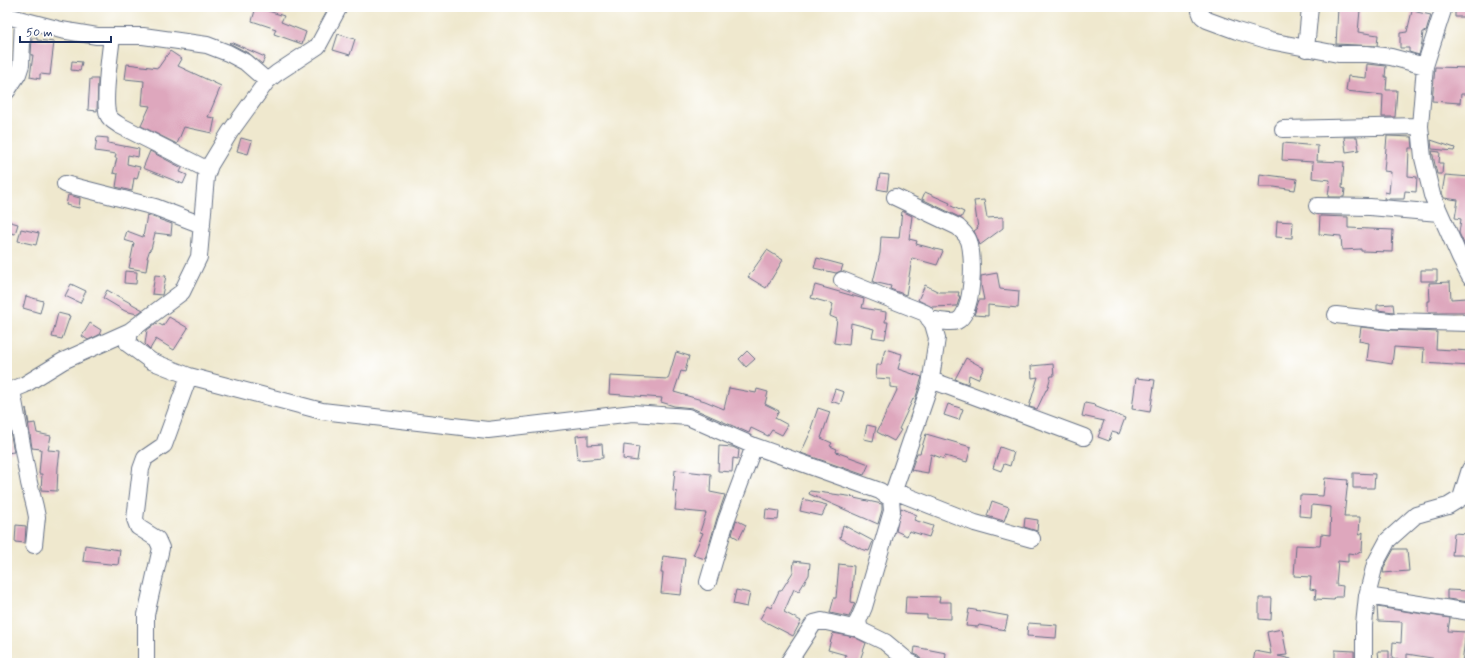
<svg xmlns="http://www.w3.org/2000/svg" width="1477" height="670" font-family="Mynerve,sans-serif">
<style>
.building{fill:#dea7bd}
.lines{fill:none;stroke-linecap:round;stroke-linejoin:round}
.minor-casing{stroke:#657085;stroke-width:18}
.minor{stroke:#fff;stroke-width:16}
</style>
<rect width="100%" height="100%" fill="#fff"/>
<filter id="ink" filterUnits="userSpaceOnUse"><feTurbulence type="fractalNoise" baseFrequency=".025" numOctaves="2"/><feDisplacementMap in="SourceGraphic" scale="8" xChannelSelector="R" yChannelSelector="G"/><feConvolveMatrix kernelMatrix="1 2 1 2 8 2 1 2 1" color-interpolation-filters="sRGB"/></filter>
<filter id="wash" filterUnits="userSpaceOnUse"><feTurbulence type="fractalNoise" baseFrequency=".012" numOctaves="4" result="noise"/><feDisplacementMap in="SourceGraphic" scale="16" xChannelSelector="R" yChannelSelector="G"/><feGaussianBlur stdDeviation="0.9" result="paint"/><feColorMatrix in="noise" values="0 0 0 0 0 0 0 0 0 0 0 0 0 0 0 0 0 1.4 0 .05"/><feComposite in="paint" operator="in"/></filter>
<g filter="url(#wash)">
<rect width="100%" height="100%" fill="#efe8ce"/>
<g id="blocks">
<path class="building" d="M256 7 284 16 281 22 306 32 302 44 274 34 276 29 252 21Z
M1455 7H1470V17H1455Z
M1338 8 1360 10 1358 32 1378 35 1377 46 1336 44Z
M1412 11 1431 15 1426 32 1423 31 1422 43 1419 55 1409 52V48H1400V33L1407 32Z
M338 34 355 39 350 55 333 50Z
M32 38H37V40L54 42 50 75 40 74V79L30 77 33 55H31Z
M230 42 265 57 262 64 250 54 229 43Z
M170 51 182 59 178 66 221 86 208 117 215 118 212 133 184 127 177 144 141 126 150 106 142 105 144 81 125 79 127 64 158 68Z
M72 61 82 62 80 71 71 70Z
M1367 64 1386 66 1385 77H1387L1386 90H1397L1395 117H1382L1383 95 1346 91 1348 76 1366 78Z
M1435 67 1470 68V94H1461L1460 103 1432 101Z
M90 79H98L97 111 88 110Z
M1387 136 1412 137 1413 148H1409L1408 176 1417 177 1416 192 1405 191 1404 199H1384L1385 192 1389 193 1391 172 1384 171Z
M97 137 108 138V143L139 149 138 157 128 155 127 164 140 167 137 179 134 178 132 191 116 187 118 174 113 173 117 158H115L116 154 95 151Z
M1344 137H1357L1359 150 1346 152Z
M241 138 252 141 248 154 237 151Z
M1431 140 1455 148 1454 151 1432 149Z
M1283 143 1318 146 1317 161 1344 162 1342 188 1345 189 1344 197H1328L1330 180 1312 178 1313 162 1282 160Z
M150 151 182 168 180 172 187 175 183 184 143 168Z
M1432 151 1440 152 1439 163H1443L1442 174H1437Z
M880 174 889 175 887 191 877 189Z
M1260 174 1297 179 1295 190 1274 187H1259Z
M1445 175 1470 177V250H1467L1459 233 1461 219 1455 218 1458 200 1444 198 1442 193Z
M925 192 950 203 949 205 964 212 961 218 922 199Z
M68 195 80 198 79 208 66 205Z
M984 200 987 218 1003 217V228L980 245 974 231 978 228 974 201Z
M902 211 912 216 909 239 917 241 916 244 943 251 937 265 912 258 906 295 890 289 891 286 873 282 880 253 881 237 899 238Z
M147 215 172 224 171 235 155 233 151 249H150L147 258H148L146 271 129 268 134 243 124 240 127 231 143 237Z
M1320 216 1348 217V228L1393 230 1392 252 1361 251V249L1342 250 1341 236 1319 234Z
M7 221 18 224 15 234 7 232Z
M1277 221 1293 222 1292 238 1276 237Z
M21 229 39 233 36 245 18 241Z
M767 250 783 260 766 288 748 277Z
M817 258 843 265 841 271 836 273 814 268Z
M1421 270H1437V281H1421Z
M125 271 137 272 136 284 124 283Z
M997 273 1000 289 1019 291 1018 308 988 305V316L974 315 979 300H984L981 285V276Z
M155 275 166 276 162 295 152 294Z
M1450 282 1451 299 1467 298 1468 312H1428V301H1430L1429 283Z
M71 284 86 291 80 303 65 296Z
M815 285 864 299 862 308 886 312 885 322H888L885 339 872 337 874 329 851 323 849 345 834 343 837 319 830 316 833 304 811 298Z
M925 285 939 292H959L958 296H960L957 306 932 307 918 300Z
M107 290 143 310 137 314 125 311 103 298Z
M26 296 43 301 40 313 23 308Z
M1393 304 1394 312 1377 310V305Z
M58 313 70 316 62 339 52 337Z
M169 317 188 328 174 350 156 339 150 349 145 344 147 330 157 323 163 326Z
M90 323 101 330 99 335 88 340 82 336Z
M1361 327 1390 330 1437 332 1436 349 1470 351V366L1423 363 1424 349 1394 347 1392 364 1367 360 1369 343 1359 341Z
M885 349 902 354 898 369 922 377 915 400 913 399 899 429 901 430 894 441 877 432 898 388 890 387V379L876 378 877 365H881Z
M747 351 755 359 746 367 739 359Z
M676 352 689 356 685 372 681 371 674 392 705 401 724 409 729 388 756 393 757 389 768 392 765 404 779 411 775 418 788 425 782 435 772 430 768 436 751 428 749 433 692 408 674 406 661 402 662 398 609 394 610 376 668 379Z
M966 358 984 368 978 379 969 375 968 384 955 379Z
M1053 364 1054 376H1051L1047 390H1046L1037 409 1029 407 1038 377 1032 378 1031 366Z
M1136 378 1155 380 1150 412 1132 409Z
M835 389 844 392 840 404 831 401Z
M1085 403 1095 405 1094 406 1125 418 1119 434 1112 432 1109 441 1098 437 1104 421 1082 416Z
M948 404 963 409 959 420 944 415Z
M26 408 29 424 35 423 37 433 51 436 48 450 60 451 58 467 57 491 41 490 42 474H39L41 449 32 448Z
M818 408 830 412 821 438 832 443 830 446 837 449 836 452 869 464 864 475 801 453 812 429 811 428Z
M7 415 14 452 7 453Z
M867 425 876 427 873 441 864 439Z
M926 434 971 447 967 462 945 456 944 459 931 454 928 473 911 470 917 453H920Z
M588 435V445L602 444 603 458 578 460 576 436Z
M624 445 639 447 637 461 623 459Z
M719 446 733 447 739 450 738 459 733 458 732 472 718 471Z
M1000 447 1014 452 1010 466 1004 464 1001 471 993 468Z
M675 470 711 474 710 492 725 495 717 518 705 559 693 555 703 533 700 532 706 513 675 510 677 492 673 491Z
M1353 473 1375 474 1374 488H1353Z
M1325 478 1348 480 1344 517H1360L1359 535 1363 532 1362 551 1357 554 1348 553V562L1338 561 1336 585 1343 586 1342 597H1335L1334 600 1315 599 1316 590 1310 589 1311 577 1294 576 1296 545 1320 546 1321 534 1330 535 1331 507 1312 505 1311 517 1299 516 1300 495 1323 496Z
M810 491 855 497 854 498 882 504V510L878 524 809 494Z
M803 499 827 505 822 516 800 511Z
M992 501 1009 507 1004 521 987 516Z
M901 508 917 515 914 520 933 526 929 537 909 531 907 536 896 531Z
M766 509 779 511 778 520 765 519Z
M1025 518 1038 520 1037 531 1024 527Z
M736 520 746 525 739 539 732 535Z
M16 525 26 526 25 543 15 542Z
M843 525 873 541 869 551 861 549 840 538Z
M1454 533 1467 534 1465 555H1452Z
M85 545 120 550 118 565 83 561Z
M1394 549H1407L1409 571 1383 573 1384 567Z
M663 556 685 559 681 595 661 593 663 573H661Z
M794 561 810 563 809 575 799 591 794 589 784 612 801 621 793 636 760 619 767 606 771 608 779 591H781L793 572Z
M839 564 854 566 851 602 855 603 849 617 830 613 834 598H836Z
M736 590 750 593 747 607 733 604Z
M1447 590 1470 591V602L1447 599Z
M906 596 940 597 939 602H951V619L927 618V615L905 614Z
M1259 598H1272L1271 620 1259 619Z
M1377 607 1450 618 1448 631 1466 632 1462 663 1407 654V660L1392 659 1393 642 1401 643 1402 622 1378 621Z
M969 609 1008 616 1005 630 979 625 978 627 966 626Z
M1028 623 1057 625 1056 638 1027 636Z
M1282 629 1287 655 1278 656 1291 659V663H1253L1255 651 1271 654 1267 632Z
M833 633 854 637 866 643 859 663H851L844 661 846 655 828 650Z
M915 647 946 653 945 663 921 660 919 656 914 654Z
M1335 650 1354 651V663H1335Z
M1378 651H1389V661H1379Z"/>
</g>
</g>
<g filter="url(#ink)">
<use href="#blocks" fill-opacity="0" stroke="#657085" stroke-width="1"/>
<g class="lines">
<defs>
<path id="minor" d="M1200 7V11L1202 16 1207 20 1237 31 1270 41 1338 54H1367L1391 57 1425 66
M1444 7 1425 66 1420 126 1423 158 1432 195 1460 258 1470 277
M7 16 61 30 97 36H143L207 45 228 53 245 62 267 81
M112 37C110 52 103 103 108 115 110 120 115 122 119 125L208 170
M1306 49 1310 7
M7 91 18 74 21 65 23 20
M1283 129 1420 126
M65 184 155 207 202 225
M895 197 958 227C963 232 967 235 969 241 974 257 974 313 957 321 949 324 938 320 929 319
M1317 206 1370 207 1439 213
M842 280 925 313 933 324 937 338 930 385 891 499
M1336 315 1390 321 1470 323
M130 331 128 344 151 361 189 376 322 411 488 430 633 413 688 417 754 446 880 491 891 499 892 511 864 607 858 621 860 630 885 642 909 662 912 663
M931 380 1084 437
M12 390 29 483 35 507 37 517 34 545
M7 392 24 385 63 361 130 331 182 292 199 257 206 177 210 165 230 132 267 81 277 73 318 46 339 7
M894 491 975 523 1032 539
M708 582 726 521 754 446
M1367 596 1470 612
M146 663V615L161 548 157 539 138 527 135 519 141 469 145 458 164 445 189 376
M788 663 814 623 822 621 853 628 858 621
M1364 663V625L1367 596 1375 564 1388 540 1416 515 1448 506 1461 498 1470 469"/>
</defs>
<use href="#minor" class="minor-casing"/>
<use href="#minor" class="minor"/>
</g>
</g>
<rect width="1477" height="670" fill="none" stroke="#fff" stroke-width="24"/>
<path d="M20 36v6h91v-6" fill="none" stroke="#1b2f5e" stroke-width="2"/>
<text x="26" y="36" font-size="12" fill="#1b2f5e" stroke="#ffffff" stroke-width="3" paint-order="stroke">50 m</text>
</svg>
